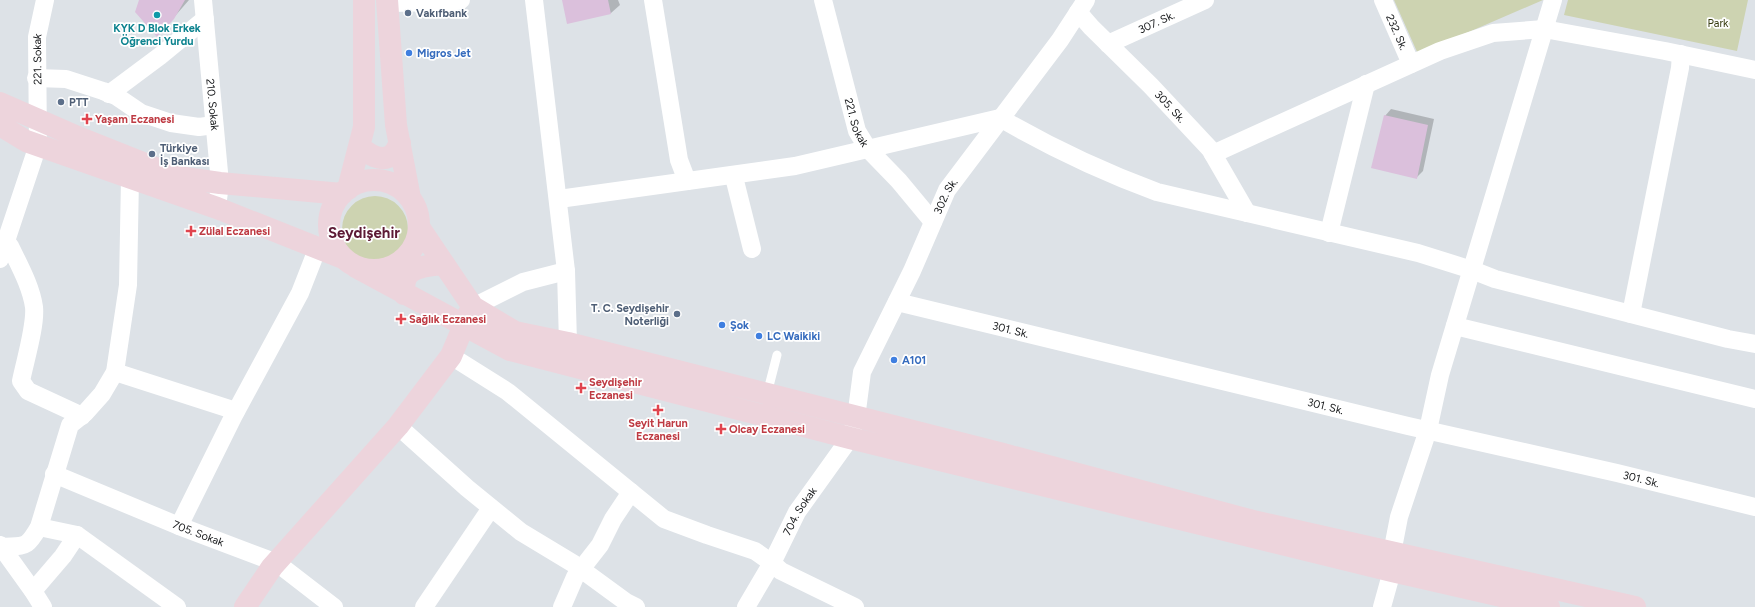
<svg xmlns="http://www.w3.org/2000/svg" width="1755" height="607" font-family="Figtree,sans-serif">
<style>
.green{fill:#cdd3b1}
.shadow{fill:#0003}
.building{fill:#dbc0dc}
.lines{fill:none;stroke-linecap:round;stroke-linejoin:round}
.lane{stroke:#fff;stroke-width:9}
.street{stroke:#fff;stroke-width:18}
.secondary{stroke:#edd4dc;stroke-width:22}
.service-dot{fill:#5c6f8a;stroke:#fff;stroke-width:1.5}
.culture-dot{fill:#0f9aa8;stroke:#fff;stroke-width:1.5}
.shop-dot{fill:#3f7fe0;stroke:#fff;stroke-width:1.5}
.health-dot{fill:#e0444e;stroke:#fff;stroke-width:1.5}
.labels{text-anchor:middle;stroke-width:3.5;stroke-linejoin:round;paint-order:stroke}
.service-label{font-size:11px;font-weight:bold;fill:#4e5e75;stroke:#fff;text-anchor:start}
.street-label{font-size:11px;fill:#16181a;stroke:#fff}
.park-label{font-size:11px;fill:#363b0f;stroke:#fff}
.culture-label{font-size:11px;font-weight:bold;fill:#0d838f;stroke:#fff}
.shop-label{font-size:11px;font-weight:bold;fill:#366cbe;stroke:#fff;text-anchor:start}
.health-label{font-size:11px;font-weight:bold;fill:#be3a42;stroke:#fff;text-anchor:start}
.district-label{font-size:15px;font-weight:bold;fill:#5d1a35;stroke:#fff}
</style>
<rect width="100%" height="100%" fill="#dde2e7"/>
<path class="green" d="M1394 0H1543L1418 54Z
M1568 0H1748L1737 51 1564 15Z
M342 229a33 33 0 1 1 66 0a33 33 0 1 1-66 0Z"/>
<path class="shadow" d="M140 0H189L169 23Z
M563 0H618L620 5 611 13 568 23Z
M1391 109 1434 119 1423 171 1416 178 1385 116Z"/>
<path class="building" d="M139 0H185L174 19 157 37 135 12Z
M562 0H608L611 14 567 24Z
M1384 115 1428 125 1417 179 1371 168Z"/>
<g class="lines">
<path class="lane" d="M767 394 777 355"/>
<g class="street">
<path id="s1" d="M203 0 220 183 217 208"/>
<path d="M534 0 566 271 568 343"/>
<path d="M653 0 679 160 687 181"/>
<path id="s2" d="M823 0 857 131 868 149 899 181 933 222"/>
<path id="s3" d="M1383 0 1411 64"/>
<path d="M387 3 448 2 461 0"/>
<path id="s4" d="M1078 12 1091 27 1151 86 1210 149 1247 213"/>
<path id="s5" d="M1108 44 1205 0"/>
<path d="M36 78 66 79 103 91 116 96 141 113 171 123 199 127 214 125"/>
<path d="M109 94 160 56 205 19"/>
<path d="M1213 154 1440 51 1493 33 1544 29 1665 51 1755 70"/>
<path d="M735 181 752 249"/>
<path d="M559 199 795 166 1000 118C1050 147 1103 172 1157 192L1418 253 1472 270 1495 279 1728 339 1755 344"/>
<path d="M1329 233 1366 84"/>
<path d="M0 246 5 244 10 246C19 265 31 286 34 307 36 325 25 361 21 381L28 391 82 416"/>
<path id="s6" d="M0 259 38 145 37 37 45 0"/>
<path id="s7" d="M897 302 1408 426 1617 473 1755 507"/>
<path d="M473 307 523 282 566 271"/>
<path d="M1631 314 1680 68 1681 54"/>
<path d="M1455 326 1755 399"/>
<path d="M451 356 508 392 664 519 707 535 755 551 772 563 781 571 855 607"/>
<path d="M115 372 236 411"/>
<path d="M398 426 467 488 521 532 574 564 626 602 636 607"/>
<path id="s8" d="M54 474 179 526 277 563 334 607"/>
<path d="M179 526 233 417 300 293 318 247"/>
<path d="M39 527 77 535 177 607"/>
<path d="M0 545 33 591 43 607"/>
<path d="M2 547C26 545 26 549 39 527L70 425 85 413 102 394 115 372 128 285 130 178"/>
<path d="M33 591 63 556 77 535"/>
<path d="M424 607 491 508"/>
<path d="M562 607 575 577 600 545 613 519 631 492"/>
<path id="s9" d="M746 607 772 563 797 512 850 438 856 418 862 372 912 271 947 190 1060 40 1086 0"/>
<path d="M1382 607 1392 571V553L1399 517 1428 430 1440 375 1553 0"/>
</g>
<path class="secondary" d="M387 0 396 125 410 198
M0 103 80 138 178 177 220 183 342 194
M0 125 26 141 217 208 343 258
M359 146C367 153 382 164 393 154 396 151 398 146 400 143
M329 225a45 45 0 1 1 90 0a45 45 0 1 1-90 0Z
M348 189 364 127V0
M419 227 473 307 515 332 568 343 1003 454 1253 521 1635 607
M356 267 510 350 850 438 1392 571 1549 607
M404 294C404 290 404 285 405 281 408 266 432 265 444 264
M245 607 272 567 398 426 451 356 469 313"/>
</g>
<g class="service-dot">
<circle cx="408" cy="13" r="4"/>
<circle cx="61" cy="102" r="4"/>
<circle cx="152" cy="154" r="4"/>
<circle cx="677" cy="314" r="4"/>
</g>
<circle class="culture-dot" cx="157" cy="15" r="4"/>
<g class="shop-dot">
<circle cx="409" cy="53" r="4"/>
<circle cx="722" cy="325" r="4"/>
<circle cx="759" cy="336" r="4"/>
<circle cx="894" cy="360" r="4"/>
</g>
<g class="health-dot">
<path d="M85 113h4v4h4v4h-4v4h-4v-4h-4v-4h4z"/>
<path d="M189 225h4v4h4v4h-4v4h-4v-4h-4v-4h4z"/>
<path d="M399 313h4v4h4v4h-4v4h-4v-4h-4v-4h4z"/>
<path d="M579 382h4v4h4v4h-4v4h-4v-4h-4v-4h4z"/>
<path d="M656 404h4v4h4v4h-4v4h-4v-4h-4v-4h4z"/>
<path d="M719 423h4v4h4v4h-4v4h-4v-4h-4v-4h4z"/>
</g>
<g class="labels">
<g class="service-label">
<text x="416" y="17">Vakıfbank</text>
<text x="69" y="106">PTT</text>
<text x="160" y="152">Türkiye<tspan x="160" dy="13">İş Bankası</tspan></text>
<text x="669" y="312" text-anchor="end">T. C. Seydişehir<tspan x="669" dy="13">Noterliği</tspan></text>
</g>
<g class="street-label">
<text dy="4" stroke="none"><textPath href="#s5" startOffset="53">307. Sk.</textPath></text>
<text dy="4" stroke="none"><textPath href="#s3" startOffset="35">232. Sk.</textPath></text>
<text dy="4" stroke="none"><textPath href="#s6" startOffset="206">221. Sokak</textPath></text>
<text dy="4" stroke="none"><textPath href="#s1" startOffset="105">210. Sokak</textPath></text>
<text dy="4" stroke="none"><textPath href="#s4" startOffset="132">305. Sk.</textPath></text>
<text dy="4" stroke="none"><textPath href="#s2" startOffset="127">221. Sokak</textPath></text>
<text dy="4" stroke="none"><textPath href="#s9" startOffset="461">302. Sk.</textPath></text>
<text dy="4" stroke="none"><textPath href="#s7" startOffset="117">301. Sk.</textPath></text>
<text dy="4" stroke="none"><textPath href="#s7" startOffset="441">301. Sk.</textPath></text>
<text dy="4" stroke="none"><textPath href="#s7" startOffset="765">301. Sk.</textPath></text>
<text dy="4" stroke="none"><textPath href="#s9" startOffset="110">704. Sokak</textPath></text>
<text dy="4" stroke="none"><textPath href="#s8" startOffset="156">705. Sokak</textPath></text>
</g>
<g class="park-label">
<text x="1718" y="27">Park</text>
</g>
<g class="culture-label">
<text x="157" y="32">KYK D Blok Erkek<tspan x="157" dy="13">Öğrenci Yurdu</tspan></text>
</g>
<g class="shop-label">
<text x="417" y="57">Migros Jet</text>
<text x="730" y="329">Şok</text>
<text x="767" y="340">LC Waikiki</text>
<text x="902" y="364">A101</text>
</g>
<g class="health-label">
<text x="95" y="123">Yaşam Eczanesi</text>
<text x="199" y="235">Zülal Eczanesi</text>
<text x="409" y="323">Sağlık Eczanesi</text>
<text x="589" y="386">Seydişehir<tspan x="589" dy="13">Eczanesi</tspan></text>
<text x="658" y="427" text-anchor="middle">Seyit Harun<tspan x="658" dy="13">Eczanesi</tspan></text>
<text x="729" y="433">Olcay Eczanesi</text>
</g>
<g class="district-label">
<text x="364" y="238">Seydişehir</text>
</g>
</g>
</svg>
